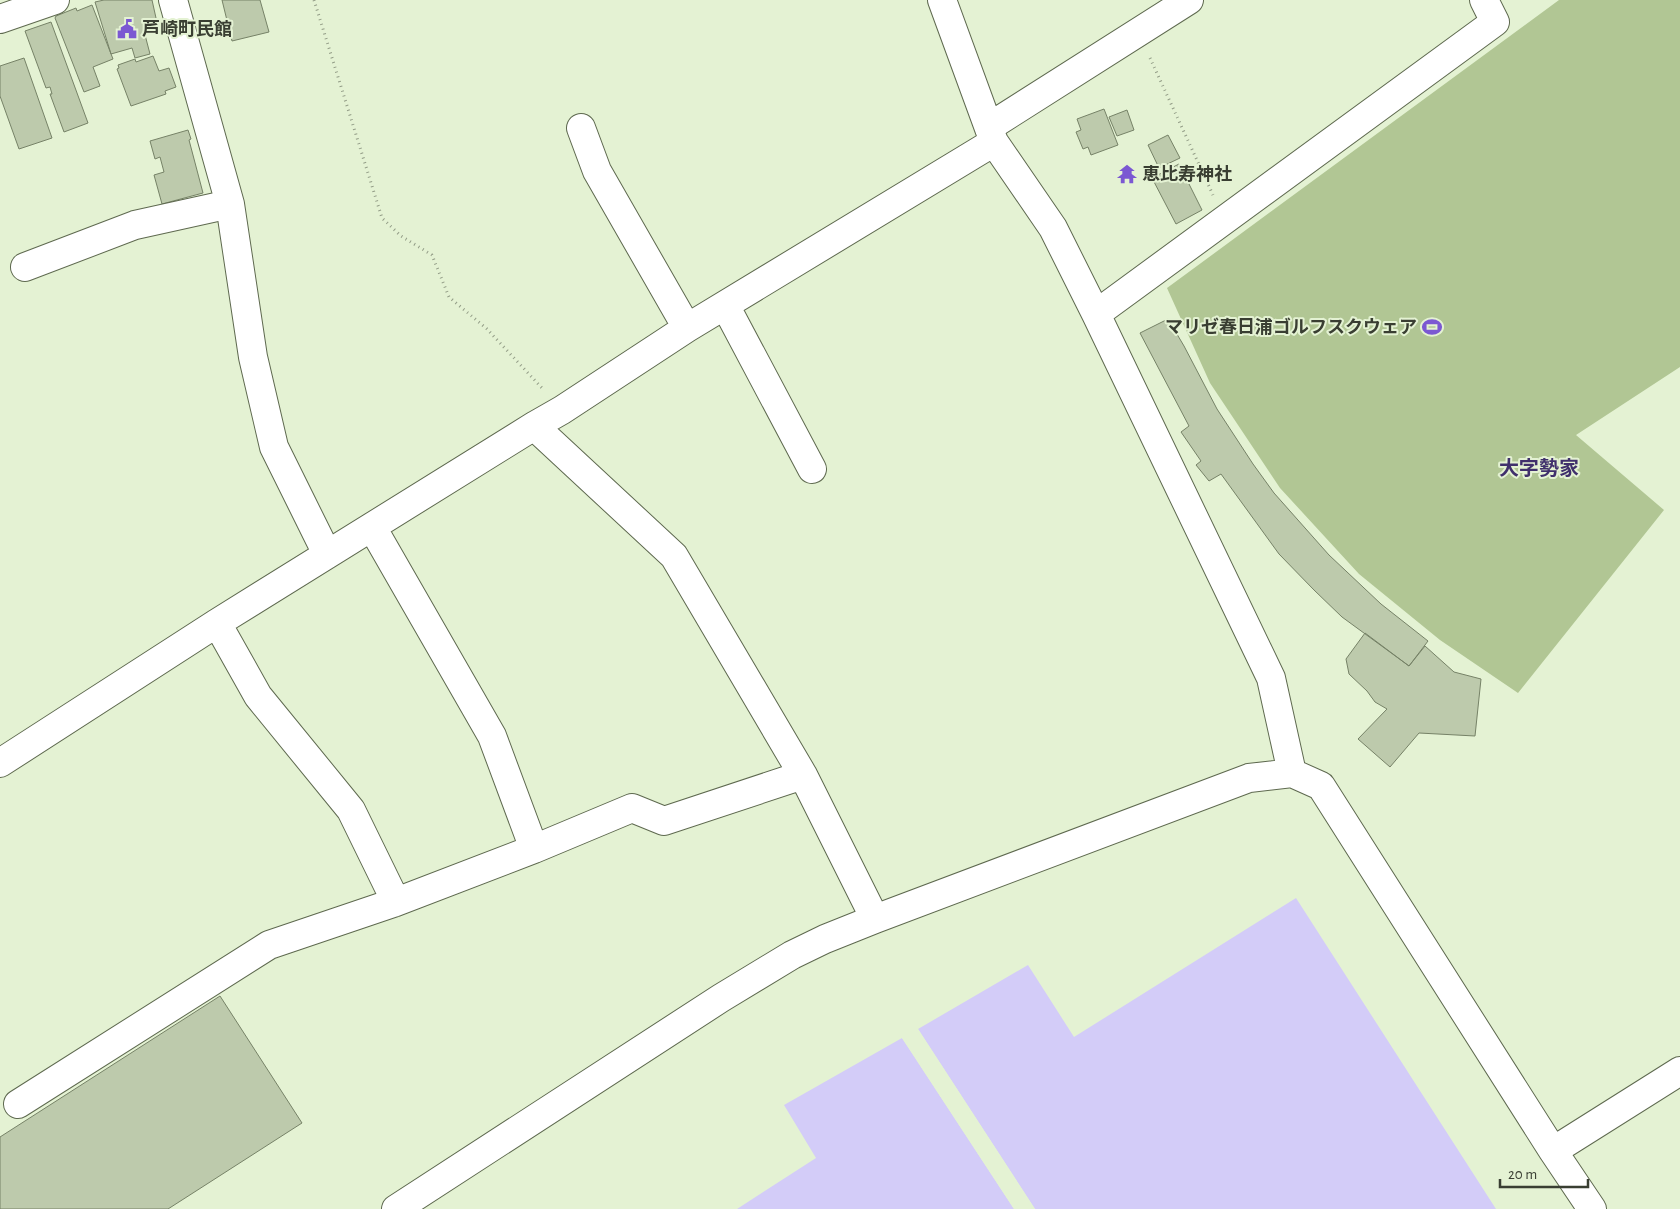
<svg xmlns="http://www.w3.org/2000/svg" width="1680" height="1209" font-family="'Alegreya Sans','Noto Sans JP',sans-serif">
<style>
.green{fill:#b1c694}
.water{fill:#d3ccf8}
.pier{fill:#e4f2d3}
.building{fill:#bdcaac;stroke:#768267}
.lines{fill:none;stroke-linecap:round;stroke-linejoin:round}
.minor-casing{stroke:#5e694f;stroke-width:30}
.path{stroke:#939d87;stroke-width:3;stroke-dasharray:1 4;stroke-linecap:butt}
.minor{stroke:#fff;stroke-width:28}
.labels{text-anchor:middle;stroke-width:4;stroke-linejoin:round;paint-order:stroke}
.poi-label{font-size:18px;font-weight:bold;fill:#393e32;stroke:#e4f2d3;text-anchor:start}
.quarter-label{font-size:20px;font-weight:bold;fill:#40306c;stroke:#e4f2d3}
</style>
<rect width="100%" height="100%" fill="#e4f2d3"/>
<path class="green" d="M1559 0H1680V367L1576 435 1664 510 1518 693 1440 640 1359 574 1280 488 1210 383 1167 288Z"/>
<path class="water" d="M1296 898 1496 1209H1035L918 1029 1028 965 1074 1037Z
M902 1038 1014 1209H737L816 1158 784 1105Z"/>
<path class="pier" d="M918 1029 1035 1209H1032L916 1030Z
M904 1036 1016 1208V1209H1014L902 1038Z"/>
<path class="building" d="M104 0H152L158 27 144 31 150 54 135 58 132 48 111 54 95 2Z
M222 0H260L269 32 232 41Z
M92 5 113 59 93 67 100 86 84 92 55 18 56 16 76 8 77 11Z
M51 22 88 123 64 132 50 94H52L50 87 46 88 25 31Z
M153 56 159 71 169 68 176 87 165 91 166 94 131 106 117 69 119 68 118 65 135 59 136 62Z
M24 58 52 138 19 149 0 96V66Z
M1104 109 1118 145 1091 155 1088 147 1083 149 1076 132 1081 130 1077 119Z
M1127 110 1134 130 1117 136 1109 117Z
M188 130 191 139 189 140 203 193 162 204 154 175 164 172 160 157 155 159 150 141Z
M1168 135 1180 158 1159 168 1148 145Z
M1179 164 1202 210 1176 224 1152 178Z
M1168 319 1184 346 1217 409 1253 464 1274 493 1329 555 1381 604 1428 641 1409 666 1342 617 1314 590 1279 554 1221 474 1209 481 1196 465 1201 461 1181 432 1189 426 1140 333Z
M1365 633 1409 666 1425 646 1454 672 1481 679 1475 736 1419 733 1390 767 1358 739 1387 709 1375 702 1367 691 1349 674 1346 659Z
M220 996 302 1123 168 1209H0V1137Z"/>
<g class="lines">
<defs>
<path id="minor" d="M173 0 230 204 253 357 274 447 327 554
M942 0 994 142 1053 228 1096 314 1271 678 1292 773
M0 19 55 0
M989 127 1189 0
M581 128 597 171 687 328
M25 267 135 225 230 204
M725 305 812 469
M1096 314 1495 22 1484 0
M534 426 674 556 803 775 875 919
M372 527 492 736 534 849
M217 623 258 696 351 810 396 902
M0 763 217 623 534 426 562 410 687 328 994 142
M18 1104 269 945 396 902 534 849 632 808 664 821 803 775
M1553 1151 1680 1071
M396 1209 721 998 792 955 825 939 875 919 1249 778 1292 773 1321 786 1553 1151 1592 1209"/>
</defs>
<use href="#minor" class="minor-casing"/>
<path class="path" d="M314 0 382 218 401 236 432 255 449 297 487 329 542 388
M1150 58 1213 195"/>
<use href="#minor" class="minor"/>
</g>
<defs>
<symbol id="civic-bare" viewBox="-9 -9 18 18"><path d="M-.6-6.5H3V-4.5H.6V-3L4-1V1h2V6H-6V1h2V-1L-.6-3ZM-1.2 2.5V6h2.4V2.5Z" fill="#7b58d2" stroke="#e4f2d3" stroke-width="2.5" paint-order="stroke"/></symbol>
<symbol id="temple-bare" viewBox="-9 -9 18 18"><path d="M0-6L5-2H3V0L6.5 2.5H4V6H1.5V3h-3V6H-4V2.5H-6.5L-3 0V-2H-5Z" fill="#7b58d2" stroke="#e4f2d3" stroke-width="2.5" paint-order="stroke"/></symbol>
<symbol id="stadium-bare" viewBox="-9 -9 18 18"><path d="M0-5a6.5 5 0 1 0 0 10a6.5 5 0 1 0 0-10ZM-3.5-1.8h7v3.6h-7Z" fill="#7b58d2" stroke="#e4f2d3" stroke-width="2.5" paint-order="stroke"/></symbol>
</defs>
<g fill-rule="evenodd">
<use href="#civic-bare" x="113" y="15" width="28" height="28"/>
<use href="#temple-bare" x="1113" y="160" width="28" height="28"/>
<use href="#stadium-bare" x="1418" y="313" width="28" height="28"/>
</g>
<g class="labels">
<g class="poi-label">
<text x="142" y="35">芦崎町民館</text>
<text x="1142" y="180">恵比寿神社</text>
<text x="1417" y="333" text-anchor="end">マリゼ春日浦ゴルフスクウェア</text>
</g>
<g class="quarter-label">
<text x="1539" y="475">大字勢家</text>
</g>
</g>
<path d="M1500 1179v8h88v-8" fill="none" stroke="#393e32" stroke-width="2.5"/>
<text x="1508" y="1179" font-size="15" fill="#393e32" stroke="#e4f2d3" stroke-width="4" paint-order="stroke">20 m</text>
</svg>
